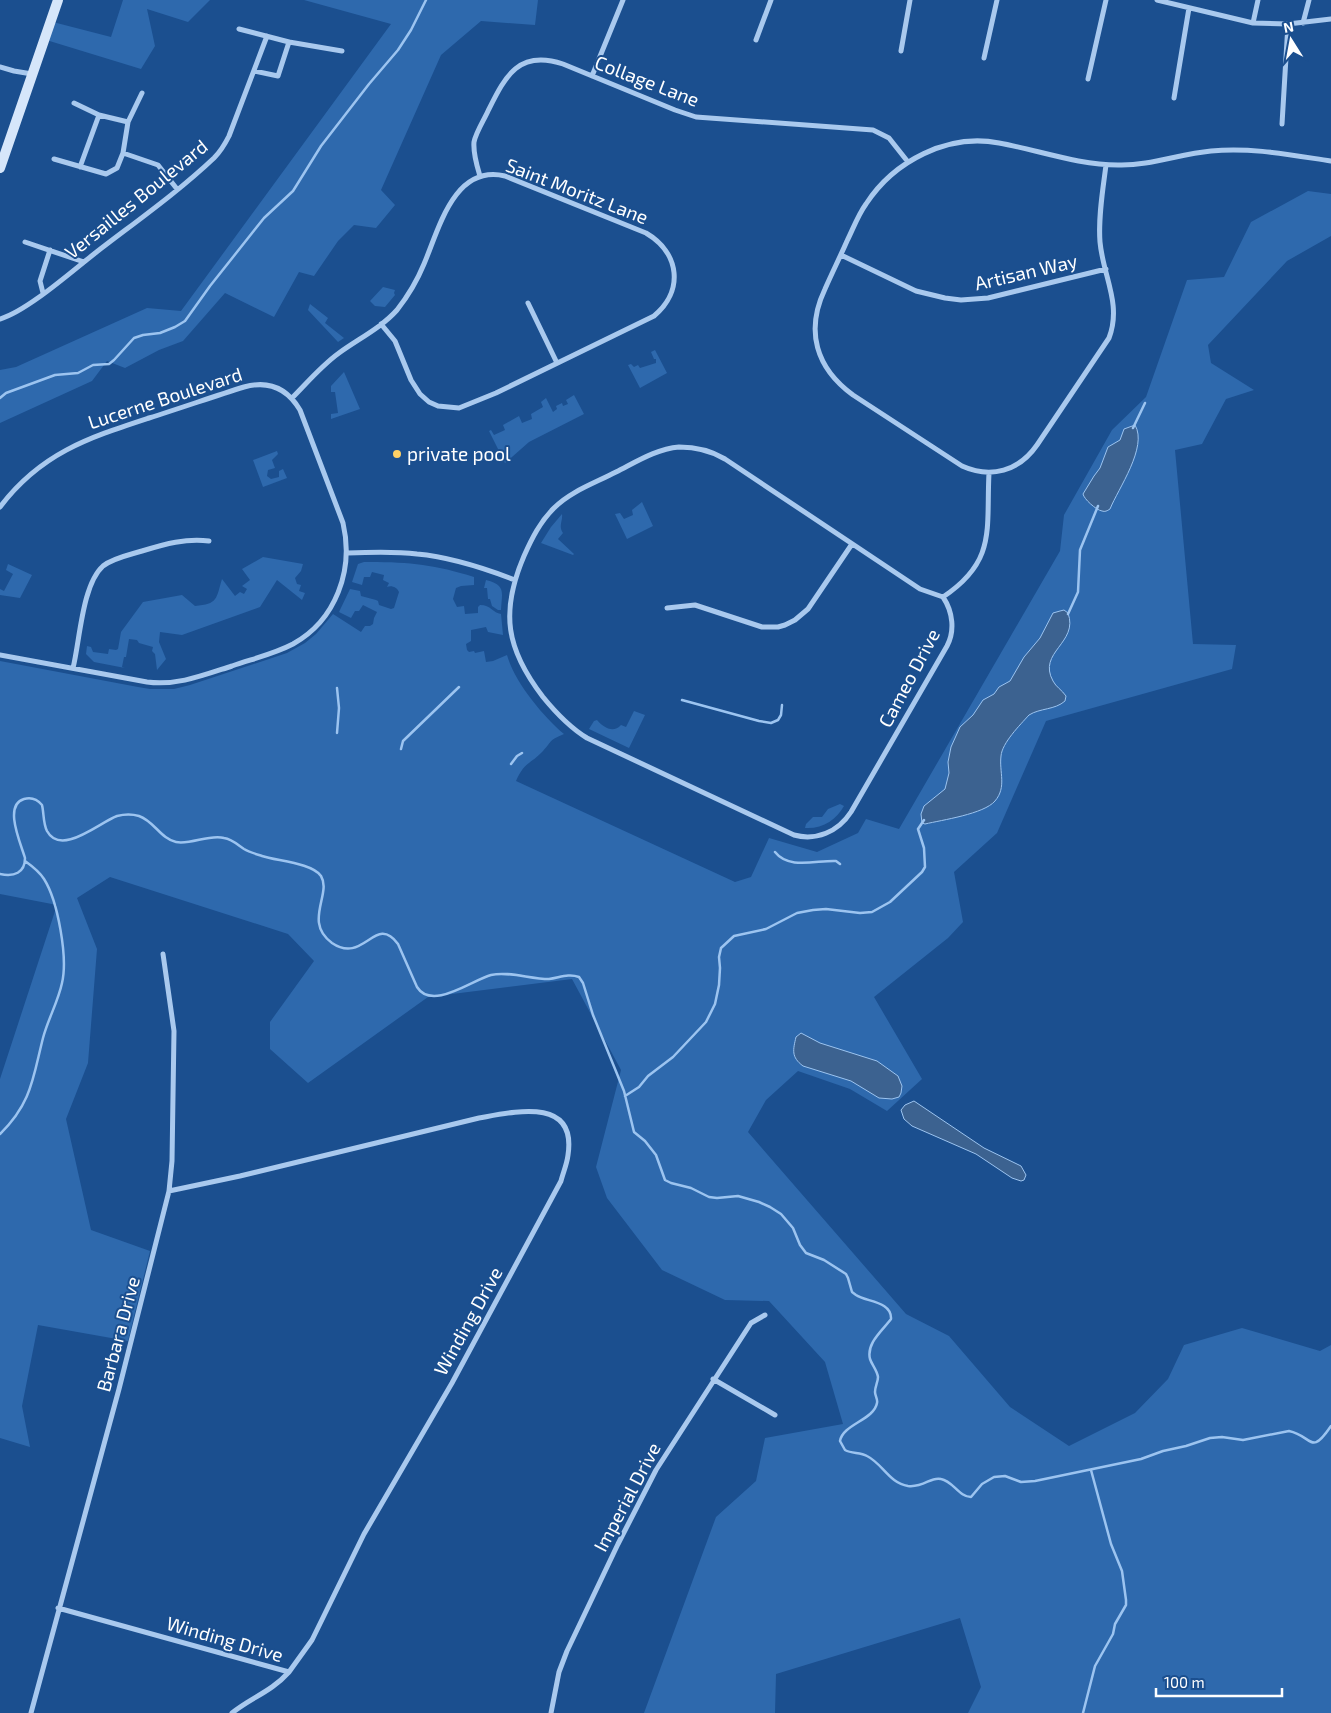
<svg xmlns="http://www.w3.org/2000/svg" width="1331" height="1713" font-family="'Exo 2',sans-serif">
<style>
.green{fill:#2e69ad}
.water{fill:#3c6290;stroke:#9cc4f0}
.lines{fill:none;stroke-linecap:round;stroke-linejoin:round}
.stream{stroke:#9cc4f0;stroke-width:2.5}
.street{stroke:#a9c9ee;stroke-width:5}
.secondary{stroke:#d6e6fa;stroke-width:10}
.poi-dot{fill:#ffd166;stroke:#1b4f8f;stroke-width:2}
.labels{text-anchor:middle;stroke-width:4;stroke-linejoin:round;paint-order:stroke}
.street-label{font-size:19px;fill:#fff;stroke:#1b4f8f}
.poi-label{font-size:19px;fill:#fff;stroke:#1b4f8f;text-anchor:start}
</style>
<rect width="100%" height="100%" fill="#1b4f8f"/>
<path class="green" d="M123 0H210L188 22 147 9 155 46 141 69 43 39 49 21 111 37Z
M304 0H538L535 25 481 21 441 55 381 190 395 205 376 228 354 225 338 241 314 276 299 272 274 317 225 293 183 341 159 350 125 368 107 361 92 381 0 423V370L16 367 147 308 181 311 391 24Z
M1308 191 1331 194V236L1287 261 1208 345 1211 363 1254 390 1226 399 1202 444 1175 450 1193 644 1236 645 1232 669 1046 721 997 833 954 872 963 922 948 938 874 997 922 1079 887 1111 850 1089 798 1071 766 1100 748 1132 906 1314 949 1336 1010 1407 1069 1446 1135 1413 1168 1379 1184 1345 1242 1328 1320 1351 1331 1345V1713H968L981 1687 960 1618 776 1674 775 1713H644L716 1517 756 1481 765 1438 843 1424 825 1362 769 1301 725 1300 662 1270 607 1198 596 1167 621 1070 572 979 428 997 308 1083 270 1049V1022L314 961 288 934 110 877 77 898 97 949 88 1063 66 1119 91 1230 150 1251 128 1341 38 1325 22 1406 30 1447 0 1438V1079L57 905 0 894V661L138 687 150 689H174L190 685 287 653 305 643 316 634 333 614 361 632 365 626H370L373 624 374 618 377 612 363 605 359 611H355L351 618 339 612 350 589 360 591 361 596 376 600 378 601 379 605 391 609 394 608 399 592C397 587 391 585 387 587L389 583 383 580 384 575 372 572 370 577H364L362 585 352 582 358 564 364 562H370C410 562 436 565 474 577V585L461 586 456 588 453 599 457 607 464 606 465 614 478 613V607L480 605C491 605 493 613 501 614L503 635 488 632 486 627 471 630V641L466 644 467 650 469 652 474 651 475 653 484 651 486 662 493 661 507 655C515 683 543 716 564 734 548 741 553 740 543 751 531 764 524 762 516 781L735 882 751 877 769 838 817 852 858 833 866 819 899 829 1060 551 1064 515 1112 430 1146 397 1187 280 1224 277 1251 222Z
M383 287 395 290 394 293 395 295 385 307 375 306 370 301Z
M310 304 328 318 325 323 344 338 338 342 308 310Z
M655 350 667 373 640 388 628 365 631 364 634 367 638 365 640 368 656 363V359H654L651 352Z
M344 372 360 409 331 419V414L338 413 335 392H331V386Z
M574 395 584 414 529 442 505 463 489 431 491 430 494 435 505 430 503 425 519 416 522 423 532 419 531 414 543 407 541 402 546 398 553 412 557 409 556 406 562 403 563 406 568 404 566 400Z
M277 451 278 454 272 460 275 468 268 470 267 476 271 479 279 477V471L283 469 287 478 263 487 253 460Z
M642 502 653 526 627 539 615 514 620 513 624 519 633 515 632 510Z
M562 514C563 521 558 526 563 533L558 539 574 554 573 555 541 543 551 527Z
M263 557 303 564 301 571 295 578 297 584 301 585 299 591 305 593 302 600 277 580 260 607 182 635 160 632 159 642 166 659 157 670 155 654 152 651 153 647 139 643 137 640 129 639 126 657H124L122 667 125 668 94 662 86 654 87 646 91 647 93 652 108 654 109 649 116 650 118 649 121 632 143 602 182 595 195 606C218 604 216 599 222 579L235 596 240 592 244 594 247 589 242 586 250 580 242 569Z
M8 564 32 575 20 598 0 595V589L4 591 13 574 6 570Z
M486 580C506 585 502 592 501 610H498L492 606 490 599H488L487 588H484Z
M634 711 645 715 629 748 589 729 594 721 597 720C603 727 613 734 621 725L626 727Z
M840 804 844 806C836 820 823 829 805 828L806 824 813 817H822L828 809Z"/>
<path class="water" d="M1135 425C1148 447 1118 489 1110 509 1107 511 1105 512 1102 511 1096 510 1084 499 1083 494L1094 476 1100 468 1108 447 1120 440 1124 429Z
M1060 611 1064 610 1068 613C1079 643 1037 652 1053 681 1056 687 1062 690 1066 696L1065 701C1055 710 1040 708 1029 715 1020 725 1002 743 1001 756 999 772 1007 787 995 801 984 814 942 820 925 824L922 823 921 814 924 806 945 789 949 773 948 762 951 747 960 727 973 715 983 700 994 694 999 687 1010 681 1024 657 1040 638 1053 613Z
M801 1033 820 1043 877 1061 898 1076 902 1086 901 1093 899 1097 892 1099 879 1098 851 1081 803 1066C791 1057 793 1050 796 1037Z
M914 1101 984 1148 1021 1166 1026 1175 1024 1180 1021 1181 1012 1178 976 1154 912 1126 904 1119 901 1110 905 1105Z"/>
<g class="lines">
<path class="stream" d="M0 398 6 393 55 375 78 373 93 365 109 364 114 360 134 338 143 335 160 333 175 327 185 321 210 286 264 218 293 191 321 146 369 84 398 50 411 30 426 0
M1133 428 1145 403
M1068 614 1078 592 1080 550 1098 506
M682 700 759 721 771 723 778 720 781 715 782 705
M337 733 339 708 337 688
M401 749 403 741 459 687
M511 764 517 756 522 753
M775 852C789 870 817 860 836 861L840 864
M0 874C14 877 25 873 25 858 21 844 3 805 24 799 31 797 37 799 42 805 44 813 43 823 47 831 61 857 100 822 117 816 125 814 132 814 139 816 154 821 161 839 176 842 191 845 209 834 224 838 232 839 238 845 244 849 249 852 256 854 262 856 277 861 312 863 321 876 332 894 303 922 332 943 364 965 375 913 398 944L417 987C432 1011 472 980 491 975 509 971 530 979 549 979 559 978 568 973 579 977L583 983 593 1015 624 1091 634 1132 645 1141 656 1155 665 1180 671 1183 691 1188 709 1197 717 1198 738 1196 759 1202 770 1207 781 1214 793 1228 800 1245 806 1253 824 1260 846 1274 848 1278 852 1292 856 1295C866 1302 892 1301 891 1319 883 1330 866 1343 870 1359 872 1365 877 1370 878 1377 878 1382 875 1386 875 1392 875 1396 878 1399 877 1403 874 1420 843 1424 840 1441L845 1450C852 1454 860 1452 867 1456 883 1464 889 1483 908 1486 924 1488 931 1476 941 1479 953 1481 959 1497 971 1497L982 1484 994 1477 1005 1476 1021 1482 1035 1481 1141 1459 1163 1451 1186 1446 1210 1438 1222 1437 1243 1440 1289 1431C1313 1436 1310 1457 1331 1426
M625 1096 639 1087 648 1076 673 1057 706 1022 715 1004 719 985 720 968 719 957 721 948 734 936 766 929 797 913 813 910 826 909 860 913 872 912 890 902 922 872 925 867 924 848 918 829 924 820
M0 1134C32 1103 33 1077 43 1038 48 1019 58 1002 62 983 68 958 58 901 44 879 39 871 32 866 25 861
M1083 1713 1095 1666 1113 1634 1115 1624 1126 1605V1600L1122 1571 1111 1544 1091 1470"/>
<path class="street" d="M1157 0 1253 23 1288 24 1331 19
M1253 23 1258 0
M1303 23 1309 0
M239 29 289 42 342 51
M756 40 771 0
M901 51 910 0
M984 58 997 0
M0 67 14 71 32 74
M254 71 278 76 289 42
M592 76 623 0
M1088 79 1106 0
M1174 98 1189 8
M74 103 99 115 80 167
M99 115 128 122 142 93
M1282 124 1288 24
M123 153 128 122
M54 159 106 174 117 168 123 153 158 165 177 189
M1106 165C1103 189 1098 217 1100 242 1103 276 1122 304 1109 338L1037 445C1019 471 991 479 962 466L853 395C816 368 805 331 825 289 832 273 840 257 847 241 853 229 858 215 866 204 894 161 948 133 999 143 1038 150 1078 165 1118 165 1150 166 1179 154 1211 151 1251 147 1291 155 1331 161
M480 176C477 166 473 154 474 142 476 132 484 120 488 111 505 77 518 49 563 64L675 110 696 117 873 130 889 138 908 162
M25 242 84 262
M841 255 916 291 945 298 961 300 988 298 1106 269
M43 293 40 281 50 250
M528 303 557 363
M0 319C27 311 71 272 94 254 134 223 177 193 214 158 220 152 225 144 229 136L267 36
M292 398C307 383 321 366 339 353 358 339 381 328 397 310 408 296 417 281 424 264 439 229 454 164 505 176L646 233C680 253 684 291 654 316L496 393 459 408 438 406 429 402 420 394 411 380 395 341 381 324
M679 447C696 447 710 450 725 459L920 589 943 597C953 612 955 631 947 646L851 812C838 832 816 841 794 835L587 738C569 727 556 713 543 697 506 649 500 612 524 556 532 538 540 522 554 508 571 491 595 483 616 472 636 462 656 449 679 447Z
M0 507C41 453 88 438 149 418 181 408 212 397 244 387 269 380 287 388 300 410L343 523C354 570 336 620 293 644 274 654 252 659 232 666 204 675 177 686 147 682L0 655
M347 553C371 552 394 551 417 554 451 557 484 568 515 580
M943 597C997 561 986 529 989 473
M667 608 695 605 762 627H778L785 625 795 620 808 609 852 544
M73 668C80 640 82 585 103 566 113 558 129 555 142 551 165 544 186 538 209 541
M713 1379 775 1415
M58 1608 289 1672 312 1640 364 1534 452 1383 561 1181C563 1173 567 1164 568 1155 577 1096 513 1112 479 1118L240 1176 169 1191
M31 1713 119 1389 169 1191 172 1161 174 1031 163 954
M232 1713C252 1697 271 1692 289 1672
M551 1713 559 1672 567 1651 618 1544 656 1470 751 1323 765 1315"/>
<path class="secondary" d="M0 168 58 0"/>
</g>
<circle class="poi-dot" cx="397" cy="454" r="5"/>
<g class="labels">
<g class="street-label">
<text transform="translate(647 81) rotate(21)" y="7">Collage Lane</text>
<text transform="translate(577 191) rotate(21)" y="7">Saint Moritz Lane</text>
<text transform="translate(136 199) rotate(-39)" y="7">Versailles Boulevard</text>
<text transform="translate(1026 272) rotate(-13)" y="7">Artisan Way</text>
<text transform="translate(165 398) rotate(-18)" y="7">Lucerne Boulevard</text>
<text transform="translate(909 678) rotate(-62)" y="7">Cameo Drive</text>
<text transform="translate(468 1321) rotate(-61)" y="7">Winding Drive</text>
<text transform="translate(118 1334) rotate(-75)" y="7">Barbara Drive</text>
<text transform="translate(627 1497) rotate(-62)" y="7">Imperial Drive</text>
<text transform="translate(225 1639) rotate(16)" y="7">Winding Drive</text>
</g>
<g class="poi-label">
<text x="407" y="461">private pool</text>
</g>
</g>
<g transform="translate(1291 40) rotate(349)" stroke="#1b4f8f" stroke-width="4" paint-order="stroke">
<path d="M0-4L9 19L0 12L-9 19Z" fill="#ffffff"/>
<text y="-8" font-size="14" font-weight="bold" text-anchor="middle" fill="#ffffff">N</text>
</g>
<path d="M1156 1688v8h126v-8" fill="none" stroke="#ffffff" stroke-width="2.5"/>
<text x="1164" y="1688" font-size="15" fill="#ffffff" stroke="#1b4f8f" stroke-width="4" paint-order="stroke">100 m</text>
</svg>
